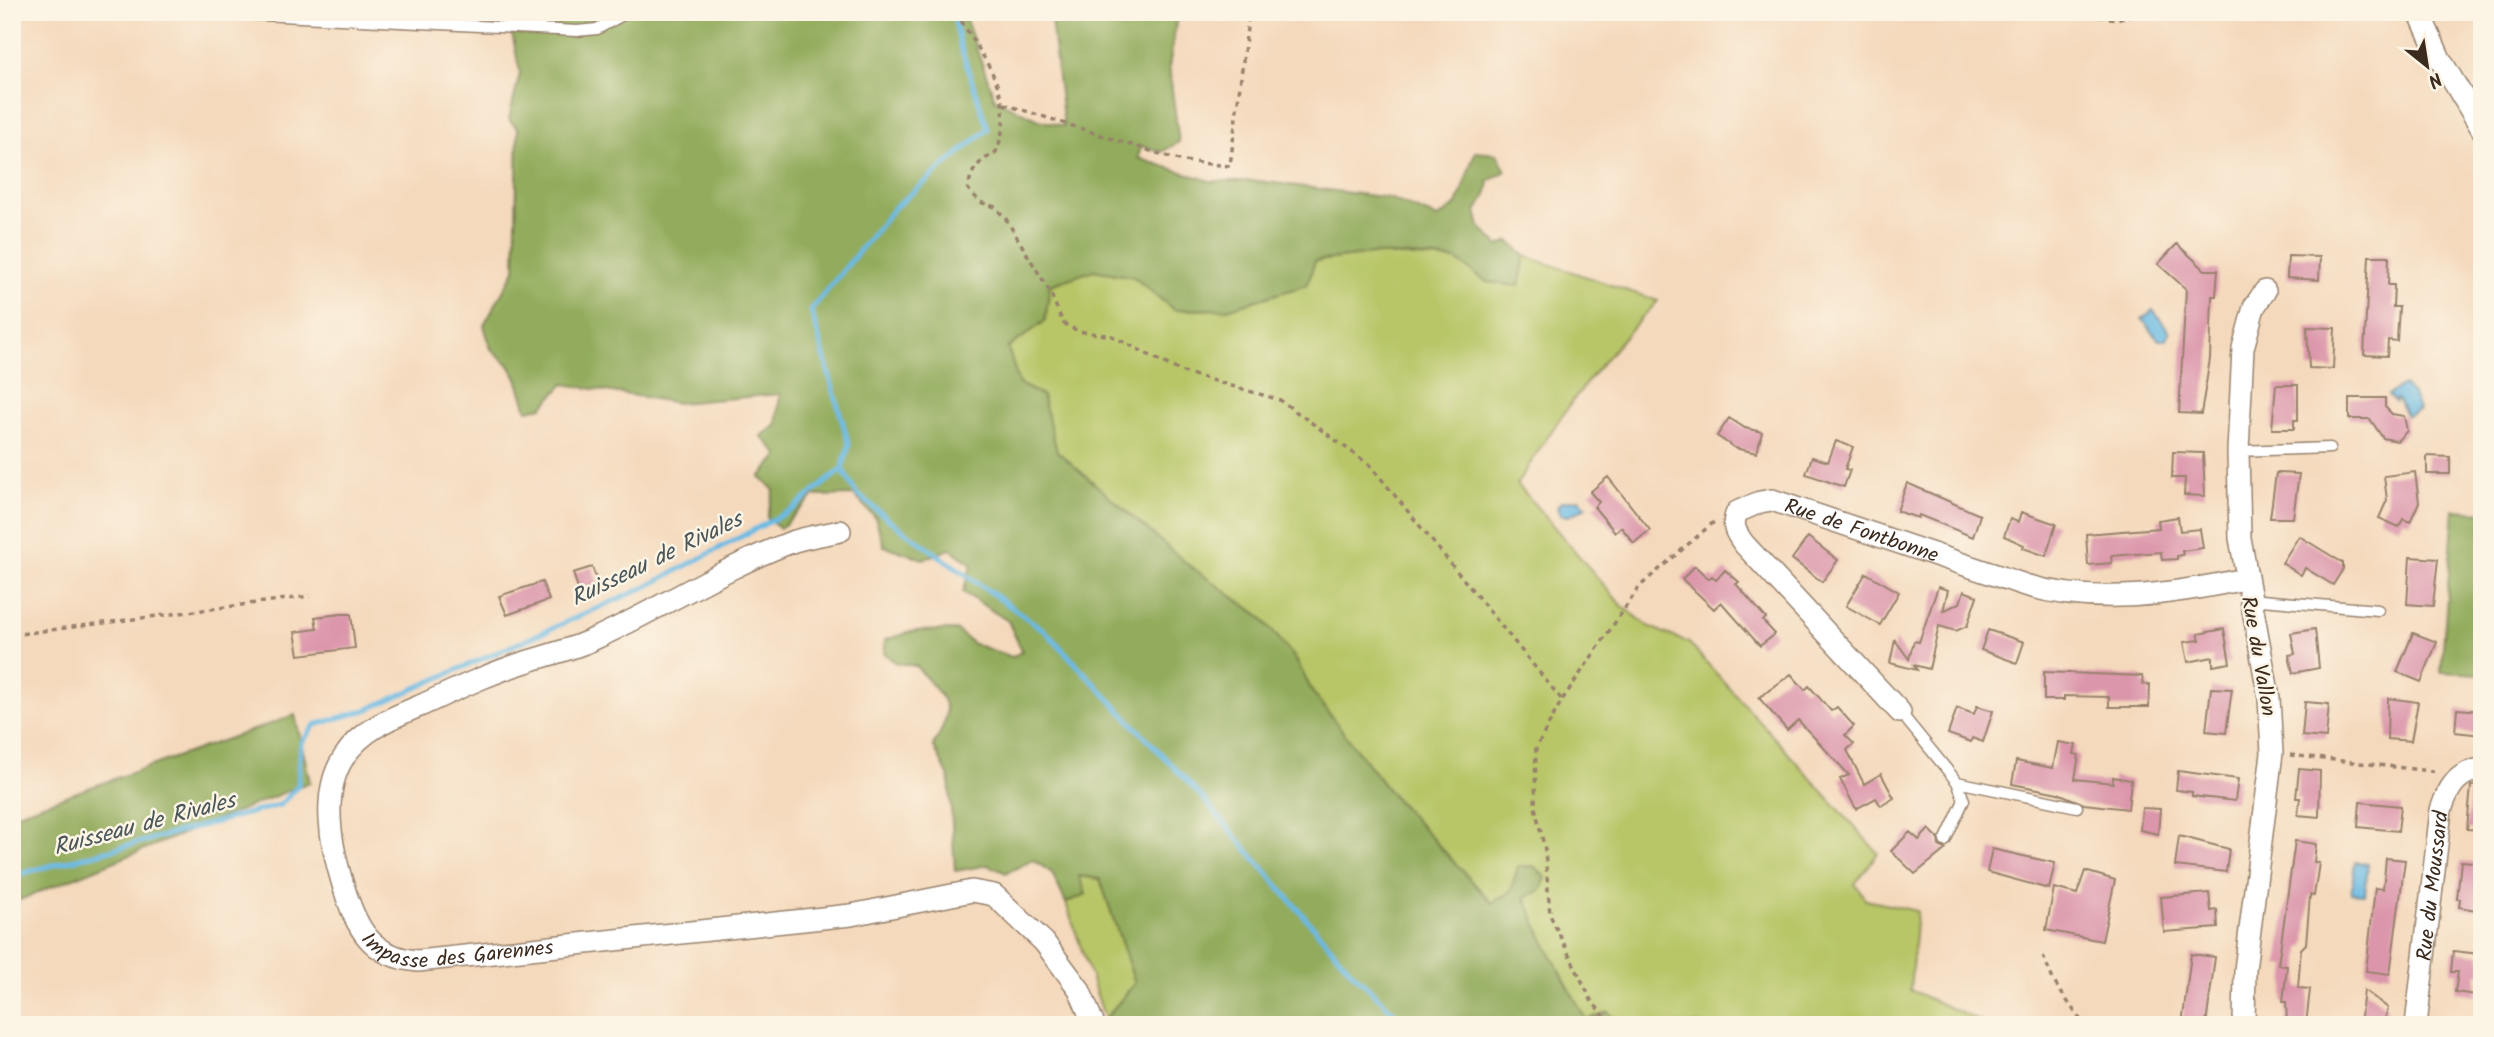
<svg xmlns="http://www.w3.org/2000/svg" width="2494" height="1037" font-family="Kalam,sans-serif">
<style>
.green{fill:#b8c668;stroke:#7a7843;stroke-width:2}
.forest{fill:#92ab5c;stroke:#666a3d;stroke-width:2}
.water{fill:#69bae4;stroke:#527281;stroke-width:2}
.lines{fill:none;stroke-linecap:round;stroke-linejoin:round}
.stream{stroke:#69bae4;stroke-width:5}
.building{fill:#db96ab}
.lane-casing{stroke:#98826d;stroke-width:13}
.street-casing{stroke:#98826d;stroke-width:24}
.path{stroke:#98826d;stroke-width:3.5;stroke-dasharray:5 5;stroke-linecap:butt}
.lane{stroke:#fff;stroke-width:10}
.street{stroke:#fff;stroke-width:21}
.labels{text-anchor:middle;stroke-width:5;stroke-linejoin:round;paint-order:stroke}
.street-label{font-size:21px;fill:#3b2a1e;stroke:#fcf5e5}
.water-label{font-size:23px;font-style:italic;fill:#495559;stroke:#fcf5e5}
</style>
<rect width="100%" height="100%" fill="#fcf5e5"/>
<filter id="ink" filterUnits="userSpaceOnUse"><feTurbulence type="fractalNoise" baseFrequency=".0143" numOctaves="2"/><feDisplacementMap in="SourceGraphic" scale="14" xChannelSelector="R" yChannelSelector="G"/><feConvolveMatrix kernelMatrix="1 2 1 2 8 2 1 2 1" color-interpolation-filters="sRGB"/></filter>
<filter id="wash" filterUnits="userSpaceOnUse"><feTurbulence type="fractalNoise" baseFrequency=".00686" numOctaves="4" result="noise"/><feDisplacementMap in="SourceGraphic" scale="28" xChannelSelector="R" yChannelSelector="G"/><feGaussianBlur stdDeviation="1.57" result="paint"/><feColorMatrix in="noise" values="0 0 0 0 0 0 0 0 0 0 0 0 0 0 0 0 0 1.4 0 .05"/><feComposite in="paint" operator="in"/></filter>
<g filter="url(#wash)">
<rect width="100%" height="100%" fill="#f4d9bc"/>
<path class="green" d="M1060 12H1175L1177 17 1119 25Z
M1372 254 1456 260 1487 282 1519 286 1525 256 1658 301C1599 361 1562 413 1517 484L1622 606 1650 627 1689 643 1878 853 1855 884 1866 900 1917 911 1910 990 1988 1025H1620L1608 1012 1586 1020 1544 943 1525 898 1510 892 1492 903 1391 794 1313 693 1295 658 1260 616 1187 564 1056 451 1042 395 1019 384 1008 348 1045 321 1050 285 1094 270 1134 277 1174 310 1227 309 1307 285 1315 261Z
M1078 876 1100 879 1135 983 1105 1019 1066 903 1086 894Z"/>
<path class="forest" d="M306 12H963L995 99 1039 120 1064 126 1050 12 1119 25 1177 17 1169 67 1179 142 1162 152 1141 146 1138 158 1210 181H1259L1389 198 1437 218 1457 205 1475 152 1497 154 1506 171 1489 181 1486 196 1476 211 1480 227 1499 246 1509 241 1525 256 1519 286 1487 282 1456 260 1427 257 1372 254 1315 261 1307 285 1227 309 1174 310 1134 277 1094 270 1050 285 1045 321 1008 348 1019 384 1042 395 1057 451 1187 564 1260 616 1295 658 1313 693 1391 794 1492 903 1510 892 1518 867 1534 866 1546 878 1541 890 1525 898 1545 943 1586 1020 1608 1012 1620 1025H1107L1105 1019 1135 983 1100 879 1079 876 1086 894 1066 903 1052 873 1033 860 1006 873 988 865 955 871 949 777 933 745C959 705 943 699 916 666L896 663 884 653 885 640 914 631 956 630 974 644 1012 657 1022 651 1008 621 963 592 972 564 950 549 923 559 884 546 875 517 854 495 814 496 780 529 767 518 774 490 760 477 779 455 761 436 776 426 780 394 678 403 564 384 542 407 527 410 517 378 508 364 491 349 484 325 515 270 518 129 509 119 520 73 510 23 421 16Z
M2454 510 2482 512V674L2441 672Z
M295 715 310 782 12 903V815Z"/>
<path class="water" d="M2153 310 2170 332 2166 340H2159L2142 319Z
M2403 385 2413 395 2419 410 2407 416 2397 399 2395 402 2388 395Z
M1579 499 1586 507 1569 516 1560 515 1557 507 1561 502Z
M2355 862 2368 864 2365 894 2351 893Z"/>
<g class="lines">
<path class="stream" d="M842 469 857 494 889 520 1045 631 1200 795 1352 972 1407 1025
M12 876 280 805 298 786 301 743 315 725 366 710 648 586 793 509 842 469 849 445 811 310 894 208 988 129 960 45 953 12"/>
</g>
<g id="blocks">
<path class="building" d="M2177 244 2205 270H2218L2216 296H2212L2210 359 2201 414 2179 413 2186 289 2158 264Z
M2288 256 2320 257 2319 280 2287 278Z
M2369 256H2389L2388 285H2394L2393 307H2399L2397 341 2388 340 2387 356 2364 355Z
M2307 327 2335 328 2333 369 2309 368Z
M2276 385H2298V420H2294V429H2272Z
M2349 398H2385V407L2392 414 2404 416 2407 431 2397 441 2383 438 2370 419H2349Z
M1729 418 1745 428 1762 432 1757 453 1735 448 1717 436Z
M1836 441 1853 447 1845 469 1850 470 1844 487 1806 474 1812 457 1828 462Z
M2173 452 2203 453 2205 496 2184 495 2185 478H2172Z
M2427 456 2450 457V474H2427Z
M2415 472 2419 502 2410 522 2403 519 2399 527 2379 518 2387 500 2384 476Z
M2276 473 2299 474 2293 518H2270Z
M1608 477 1650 530 1634 543 1621 527 1615 532 1594 507 1599 502 1590 492Z
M1907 483 1980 515 1973 537 1919 515 1918 518 1897 511Z
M2021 512 2056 524 2046 556 2023 548 2024 545 2004 536 2010 519 2018 522Z
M2178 517 2180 531 2200 529 2203 548 2182 551 2183 555 2177 556V559L2162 560 2161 552 2111 556 2112 563 2088 565 2086 534 2159 528 2158 520Z
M2299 536 2343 563V569L2333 585 2305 568 2301 575 2282 563Z
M1808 537 1838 560 1822 582 1792 559Z
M2410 557 2438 559 2433 606 2407 604Z
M1695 566 1709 579 1712 576 1716 580 1725 570 1739 582 1736 584 1766 618 1763 621 1775 634 1760 646 1721 602 1714 609 1682 579Z
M592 567 599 586 579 592 573 573Z
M1866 573 1899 592 1880 625 1846 606Z
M542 582 549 600 507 615 499 596Z
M1938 587 1948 590 1943 611 1960 603 1964 591 1977 596 1967 626 1956 631 1939 626 1929 669 1914 665 1917 670 1890 663 1895 640 1909 659 1914 641 1919 642Z
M342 614H351L355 648 299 655 295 632 317 629 315 617Z
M2224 629 2230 663 2213 666V657L2188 662 2184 642 2200 640 2198 634Z
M2315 629 2319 668 2293 673 2289 655 2295 654 2291 633Z
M1988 630 2024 642 2017 663 1981 650Z
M2413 633 2437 642 2421 682 2397 672Z
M2044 672 2142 676 2143 684 2150 685 2149 707H2109V697L2064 696V700H2044Z
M1791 674 1805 690 1809 686 1831 711 1837 707 1854 726 1845 735 1854 744 1847 750 1864 784 1881 774 1894 798 1881 806 1876 798 1856 809 1840 779 1849 775 1798 720 1787 730 1759 698Z
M2211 688 2232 689 2226 733 2206 731Z
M2388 698 2418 702 2411 741 2387 739Z
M2305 702 2329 704 2326 738 2302 736Z
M1977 706 1993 711 1983 742 1972 738 1971 742 1948 734 1957 708 1974 714Z
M2457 709 2482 711V735L2455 732Z
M2058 742 2076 745 2074 754 2079 755 2075 779 2113 783V777L2131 780 2128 809 2084 804 2058 793 2012 784 2016 761 2053 768Z
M2299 769 2320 771 2319 817 2298 815 2300 798H2296Z
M2178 771 2238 779 2235 801 2192 796V792L2176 790Z
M2482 785V830L2467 829 2471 786Z
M2360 802 2401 806 2398 831 2358 827Z
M2142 808 2160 809 2158 834 2140 830Z
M1929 829 1938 838 1939 846 1946 849 1915 874 1891 851 1910 832 1919 840Z
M2179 836 2229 849 2226 872 2175 866Z
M2295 841 2316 844 2314 862 2319 863 2314 896 2310 895 2306 944 2301 949 2298 988 2310 989 2306 1025H2287L2286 1002H2283L2287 966 2278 965Z
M1992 849 2055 863 2049 889 1987 872Z
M2386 858 2405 860 2390 974 2366 971 2375 888 2383 889Z
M2461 861 2482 863V902L2477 901 2476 910 2459 907 2460 899H2457Z
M2085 871 2115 880 2102 941 2046 930 2054 888 2077 894Z
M2209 893 2211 911 2217 910 2218 928 2164 932 2161 897Z
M2453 951 2480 954 2482 973H2478L2476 995 2455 992 2458 972H2451Z
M2191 954 2215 957 2206 1025H2182Z
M2364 990 2388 1008 2383 1025H2360Z"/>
</g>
</g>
<g filter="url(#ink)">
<use href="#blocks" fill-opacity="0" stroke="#98826d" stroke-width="2"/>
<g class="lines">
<defs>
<path id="lane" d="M200 12 577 31 597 29 628 12
M2238 451 2330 448
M2250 599 2378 610
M1900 712 1957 782 2077 807
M1945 841 1964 800 1957 782"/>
<g id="street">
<path d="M2419 12 2440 59 2482 129"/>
<path id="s1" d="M840 531C823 535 805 537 789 543 721 569 660 609 594 639 573 649 551 654 529 661 492 672 457 689 422 705 393 717 362 729 344 757 320 793 331 846 343 885 356 927 370 957 418 961L851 915 972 891 994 895 1044 942 1079 989 1094 1025"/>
<path id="s2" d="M1900 712 1744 544C1736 533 1731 526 1737 512L1760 502 1772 500 2025 585C2097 606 2173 594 2245 579"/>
<path d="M2244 1025 2245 970 2272 753 2269 698 2240 538 2238 451 2243 348 2254 307 2265 291"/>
<path id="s3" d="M2416 1025 2441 810C2448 788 2457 772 2482 769"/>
</g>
</defs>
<use href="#lane" class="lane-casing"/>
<use href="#street" class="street-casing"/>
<path class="path" d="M956 12C983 59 1019 96 996 152 978 162 971 169 968 189L980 202 995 207 1006 219 1050 292 1063 323 1078 331 1112 336 1180 371 1280 400 1370 465 1562 700
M2069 12 2116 19 2152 12
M1004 104 1182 161 1230 166 1249 12
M12 635 310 596
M2290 755 2439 772
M2043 956 2054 982 2084 1025
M1611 1025 1591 1000 1550 915 1545 850 1535 807 1536 748 1562 700 1640 586 1715 521"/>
<use href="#lane" class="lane"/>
<use href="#street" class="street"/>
</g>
</g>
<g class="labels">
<g class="street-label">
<text dy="7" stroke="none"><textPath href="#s2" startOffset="396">Rue de Fontbonne</textPath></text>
<text transform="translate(2259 656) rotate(80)" y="7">Rue du Vallon</text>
<text dy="7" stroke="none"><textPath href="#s3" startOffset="140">Rue du Moussard</textPath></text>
<text dy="7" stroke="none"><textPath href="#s1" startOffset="835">Impasse des Garennes</textPath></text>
</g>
<g class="water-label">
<text transform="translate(656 558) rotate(-26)" y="8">Ruisseau de Rivales</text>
<text transform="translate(144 823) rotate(-15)" y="8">Ruisseau de Rivales</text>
</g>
</g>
<rect width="2494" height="1037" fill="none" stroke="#fcf5e5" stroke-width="42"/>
<g transform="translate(2427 66) rotate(150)" stroke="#fcf5e5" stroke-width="5" paint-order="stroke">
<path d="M0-5L12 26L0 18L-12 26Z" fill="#3b2a1e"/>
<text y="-10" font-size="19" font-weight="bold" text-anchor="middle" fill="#3b2a1e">N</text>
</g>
</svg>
